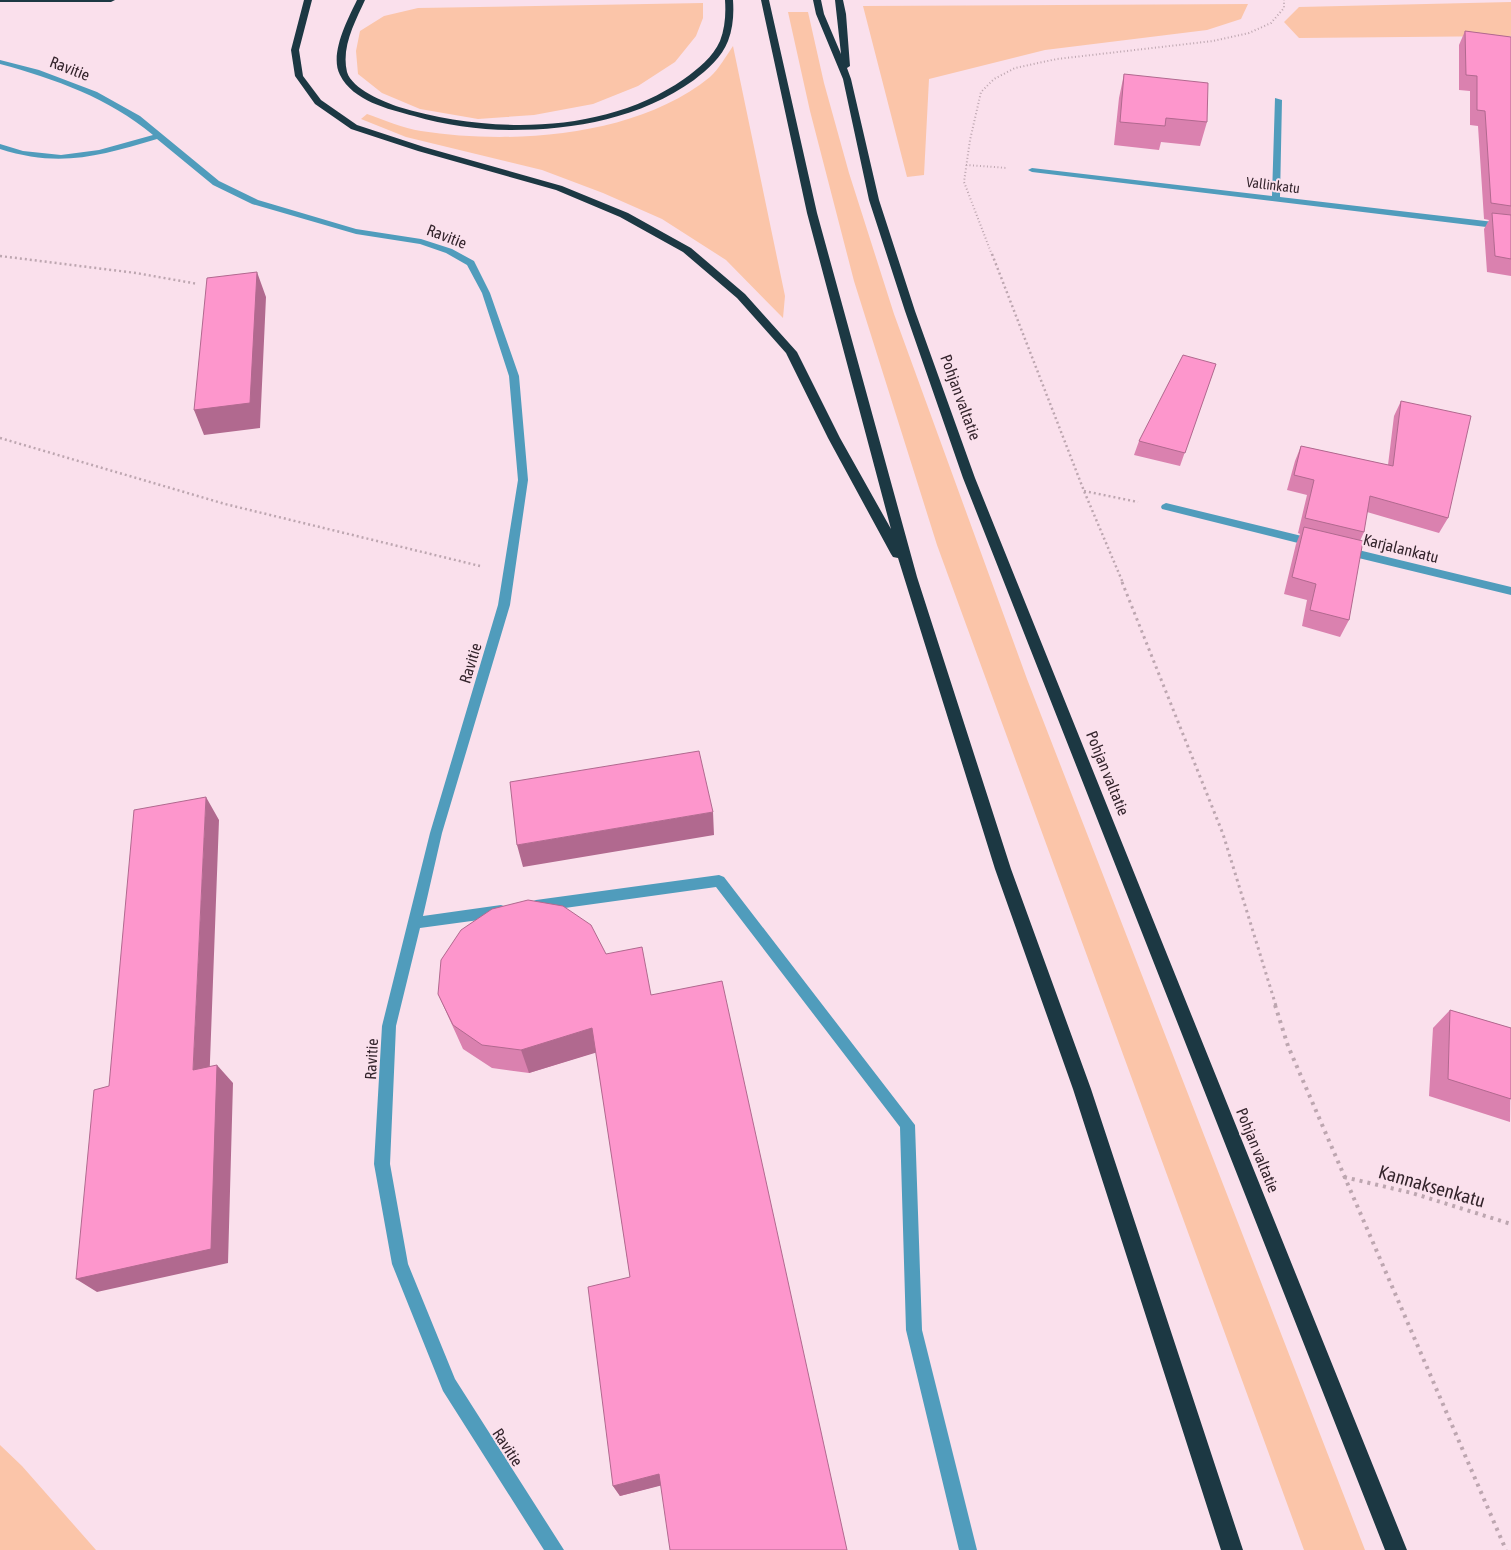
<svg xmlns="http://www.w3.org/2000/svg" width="1511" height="1550" font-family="'Asap Condensed',sans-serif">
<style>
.green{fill:#fbc5a9}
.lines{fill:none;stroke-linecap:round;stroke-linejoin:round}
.path-far3{stroke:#bda6b0;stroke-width:2;stroke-dasharray:1 2.5;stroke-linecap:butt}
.path-far2{stroke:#bda6b0;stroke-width:2.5;stroke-dasharray:2 3;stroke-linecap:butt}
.path-far1{stroke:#bda6b0;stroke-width:3;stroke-dasharray:2.5 4;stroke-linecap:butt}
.path{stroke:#bda6b0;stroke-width:4;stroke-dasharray:3 5;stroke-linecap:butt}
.minor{fill:#509cbc;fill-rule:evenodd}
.highway{fill:#1c3843;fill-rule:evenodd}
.wall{fill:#da81af}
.shaded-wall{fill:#b1698f}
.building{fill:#fd96cc;stroke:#b1698f}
.labels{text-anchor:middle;stroke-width:4;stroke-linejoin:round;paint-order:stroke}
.far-street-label{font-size:14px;fill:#35252d;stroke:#fae0ec}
.street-label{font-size:16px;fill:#35252d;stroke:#fae0ec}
.near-street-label{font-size:19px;fill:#35252d;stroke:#fae0ec}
</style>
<rect width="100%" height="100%" fill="#fae0ec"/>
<path class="green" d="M1511 2V36L1299 38 1284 22 1299 7Z
M703 3V18L696 36 675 62 638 86 593 104 534 115 478 119 420 109 382 93 358 74 356 51 360 31 384 16 418 8Z
M1248 4 1241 19 1207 30 1045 50 929 79 924 175 907 177 863 6Z
M788 12H808L824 83 849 173 894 314 1027 679 1365 1550H1304L937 545 854 281 810 111Z
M733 46 785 296 783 318 726 260 662 219 603 193 542 170 406 137 361 119 367 114C384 120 403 128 421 131 512 145 636 137 710 77 719 69 726 56 733 46Z
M0 1445 22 1466 96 1550H0Z"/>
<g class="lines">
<path class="path-far3" d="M966 165 1007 168
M992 255 964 182 970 140 981 92 994 79 1015 68 1057 59 1213 41 1249 33 1271 23 1284 8V0"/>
<path class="path-far2" d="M992 254 1084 491 1123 583
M0 256 136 273 198 284
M0 438 225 504 480 566
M1084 491 1138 502"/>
<path class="path-far1" d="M1122 582 1223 834 1276 1006"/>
<path class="path" d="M1275 1005 1288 1046 1506 1550
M1344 1177 1412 1193 1511 1224"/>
<path class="minor" d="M0 60 39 70 97 92 140 116 219 181 258 200 356 229 421 239 452 249 474 261 490 293 519 376 528 480 510 605 442 833 423 916 501 905 506 907 508 911 506 915 501 917 420 928 396 1026 390 1164 408 1264 455 1379 564 1550H544L443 1391 392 1264 374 1164 382 1026 430 833 498 605 518 480 509 376 482 293 467 265 446 253 420 244 356 234 252 204 213 185 157 139C99 156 60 168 0 149V144L23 151 61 155 99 150 153 135C109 98 55 79 0 64Z
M1275 98 1282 100 1280 197 1511 224V230L1032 172 1028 170 1032 168 1272 196Z
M1166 503 1314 539 1319 543 1314 547 1162 509 1161 507 1162 505Z
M1346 547 1511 587V595L1342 554 1341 551Z
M719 875 724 877 915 1125 922 1330 977 1550H959L906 1330 900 1127 716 887 536 912 531 910 529 906 531 902 536 900Z"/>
<path class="highway" d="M0 0H115L111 2H0Z
M304 0H312L299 50 303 76 321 100 357 125 424 147 562 186 628 213 691 248 745 294 797 352 840 438 891 529 807 213 761 0H769L817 213 917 577 1011 869 1091 1089 1243 1550H1221L1073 1089 995 869 898 558 893 557 891 554 828 438 786 353 737 298 683 252 620 217 556 190 418 151 351 129 315 104 295 76 291 50Z
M357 0H365C355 22 341 47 347 72 352 89 384 102 399 107 489 134 604 135 684 79 698 69 713 57 720 41 725 28 726 14 725 0H733C734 14 733 28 728 41 722 57 707 70 694 80 641 118 575 130 511 130 478 130 445 125 414 116 388 109 353 101 340 75 329 54 348 19 357 0Z
M813 0H821L824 14 841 54 835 0H843L846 14 850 66 847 68 851 79 879 200 915 311 975 478 1407 1550H1385L963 478 905 311 869 200 843 79 816 14Z"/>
</g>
<path class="wall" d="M1465 31 1511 37V276L1487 272 1484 229 1489 220 1484 219 1478 126 1470 125V91L1459 90V45Z
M1124 74 1207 122 1200 146 1161 142 1159 150 1114 145 1119 98Z
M1216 364 1180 466 1134 455 1139 441Z
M1401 401 1448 518 1439 533 1367 512 1364 532 1360 541 1349 620 1340 637 1302 626 1307 600 1284 594 1296 544 1300 534 1298 533 1307 495 1287 490 1295 461 1301 446 1388 465 1394 416Z
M591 925 661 1485 620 1496 613 1486 630 1277 596 1052 529 1073 492 1068 463 1049 438 994Z
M1450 1010 1511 1028 1510 1122 1429 1096 1433 1028Z"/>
<path class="shaded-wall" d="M257 272 266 297 260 428 204 435 194 410Z
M206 797 219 820 209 1088 193 1070Z
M713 812 714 835 523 867 517 845Z
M592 1028 598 1052 529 1073 521 1050Z
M217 1065 233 1083 228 1263 97 1292 76 1279Z
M659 1474 663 1485 620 1496 613 1486Z"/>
<path class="building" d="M1465 31 1511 37V206L1491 203 1485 111 1477 110V76L1466 75Z
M1124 74 1208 83 1207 122 1166 118 1165 126 1120 122Z
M1492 213 1511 215V259L1495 256Z
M257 272 250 403 194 410 207 278Z
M1183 355 1216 364 1185 453 1139 441Z
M1401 401 1471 416 1448 518 1370 496 1364 532 1305 518 1314 480 1294 475 1301 446 1393 466Z
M1304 527 1363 541 1349 620 1310 610 1316 584 1292 577Z
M699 751 713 812 517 845 510 782Z
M206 797 193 1070 217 1065 211 1249 76 1279 94 1090 109 1086 134 810Z
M528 900 563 906 591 925 606 954 642 947 651 995 722 981 847 1550H670L659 1474 613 1486 588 1287 630 1277 592 1028 521 1050 482 1045 453 1025 438 994 441 960 461 930 492 909Z
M1450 1010 1511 1028V1099L1448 1079Z"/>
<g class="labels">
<g class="far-street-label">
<text transform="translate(1273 185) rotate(7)" y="5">Vallinkatu</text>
</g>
<g class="street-label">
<text transform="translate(70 68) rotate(21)" y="6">Ravitie</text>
<text transform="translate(447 236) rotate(21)" y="6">Ravitie</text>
<text transform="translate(961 397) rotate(70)" y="6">Pohjan valtatie</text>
<text transform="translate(1401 548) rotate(14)" y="6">Karjalankatu</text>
<text transform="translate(470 663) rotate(-73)" y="6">Ravitie</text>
<text transform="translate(1108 773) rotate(68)" y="6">Pohjan valtatie</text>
<text transform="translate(371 1059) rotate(-87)" y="6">Ravitie</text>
<text transform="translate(1258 1150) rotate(68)" y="6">Pohjan valtatie</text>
<text transform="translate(508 1447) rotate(57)" y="6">Ravitie</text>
</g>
<g class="near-street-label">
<text transform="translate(1432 1186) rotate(16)" y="7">Kannaksenkatu</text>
</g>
</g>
</svg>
